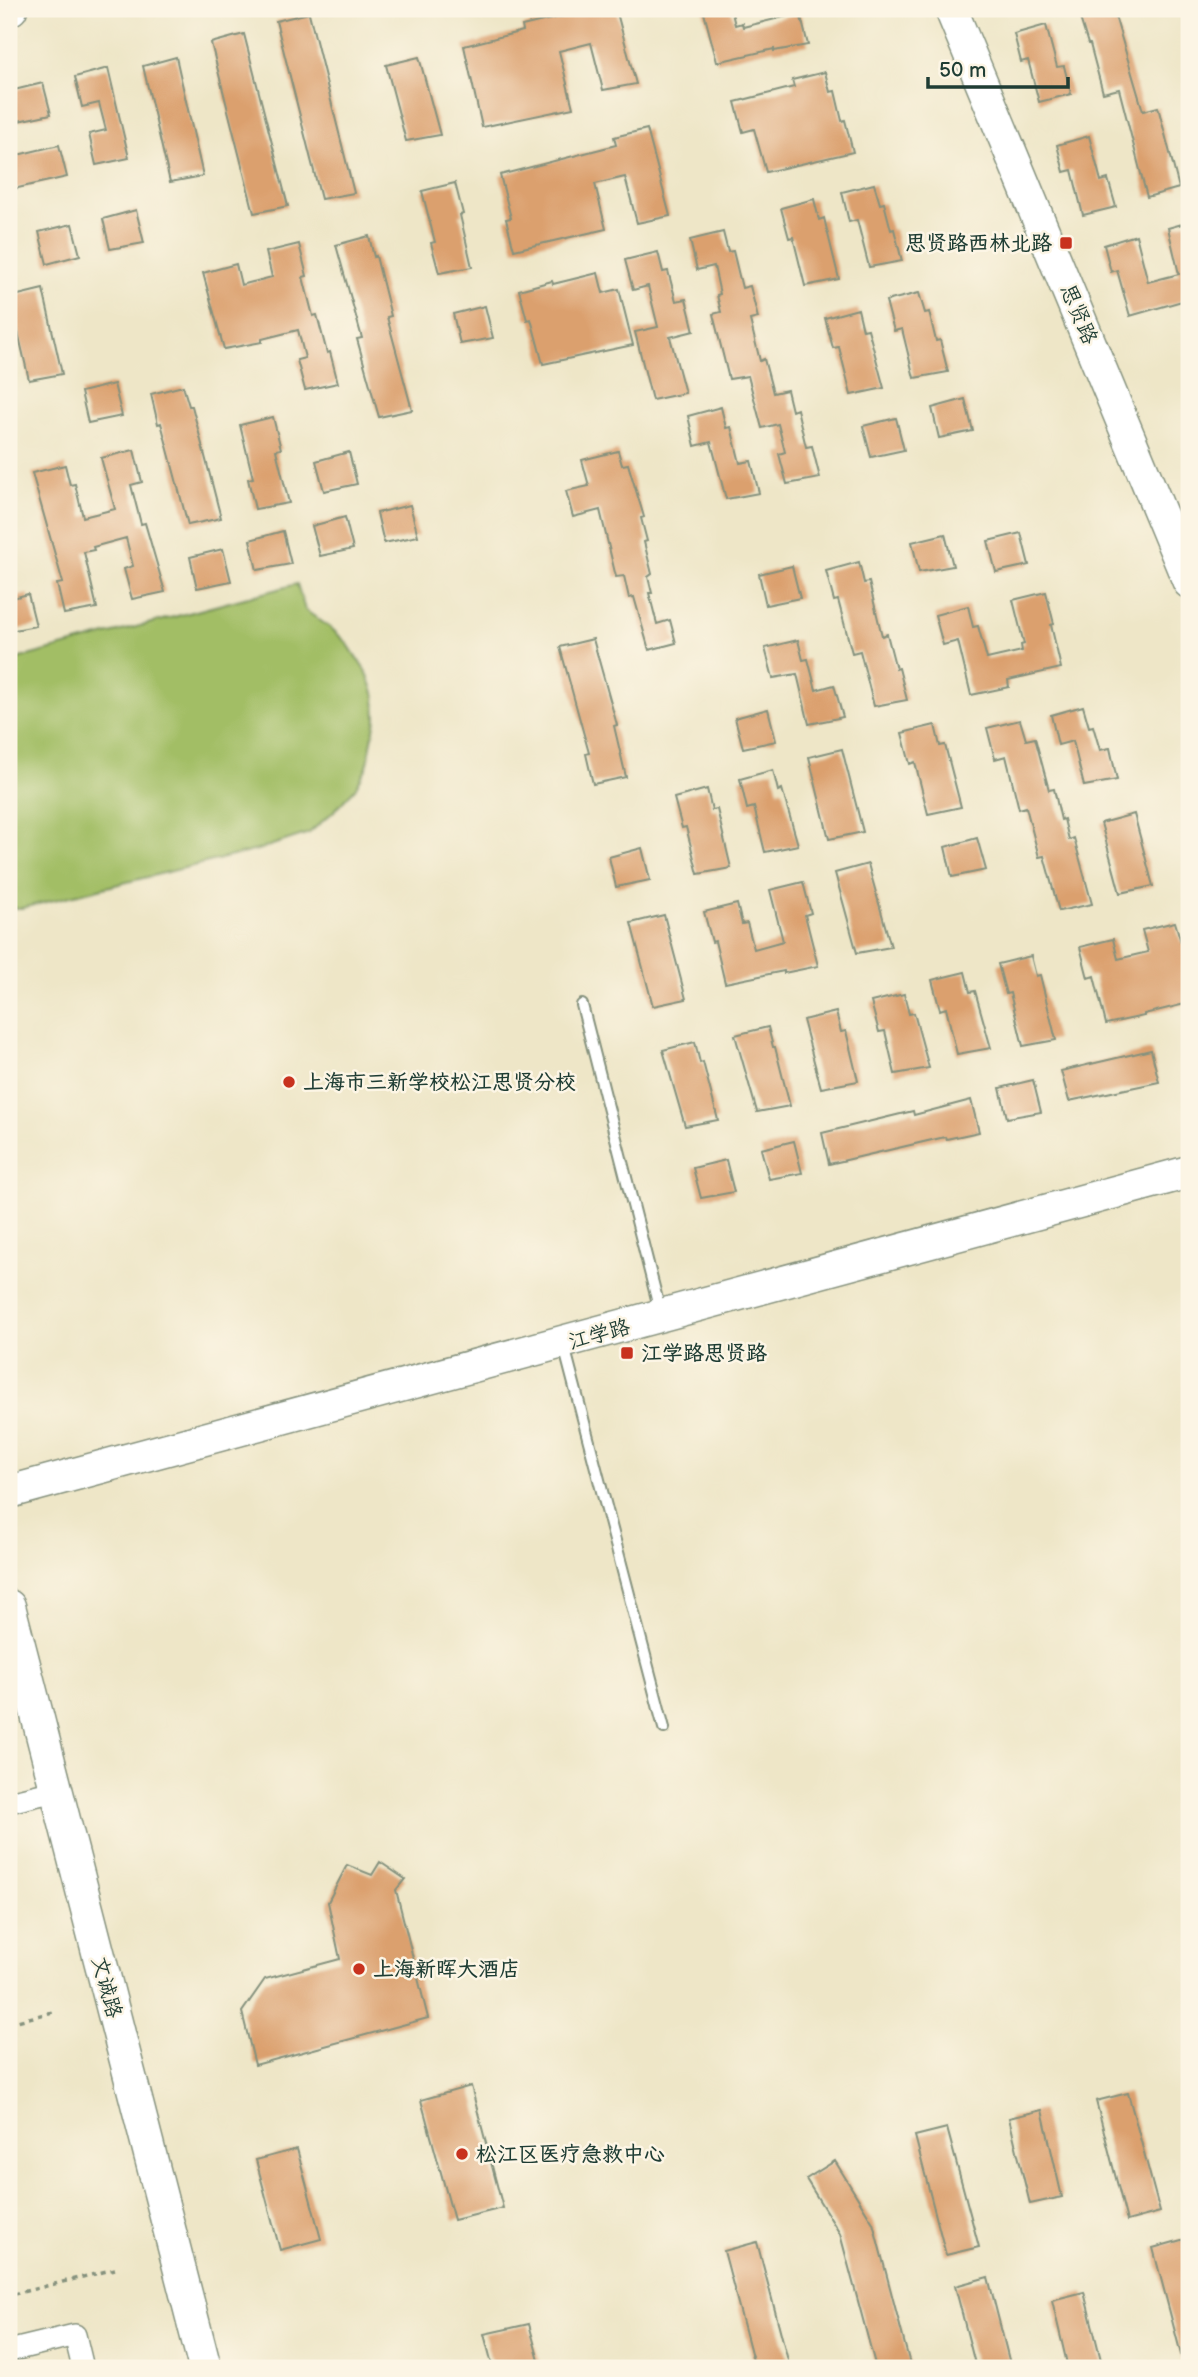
<svg xmlns="http://www.w3.org/2000/svg" width="1198" height="2377" font-family="'Balsamiq Sans','LXGW WenKai TC',sans-serif">
<style>
.green{fill:#a2be65;stroke:#607e4c;stroke-width:2}
.building{fill:#dba06e}
.lines{fill:none;stroke-linecap:round;stroke-linejoin:round}
.lane-casing{stroke:#86927e;stroke-width:14}
.street-casing{stroke:#86927e;stroke-width:24}
.secondary-casing{stroke:#86927e;stroke-width:35}
.path{stroke:#86927e;stroke-width:3.5;stroke-dasharray:5 5;stroke-linecap:butt}
.lane{stroke:#fff;stroke-width:10}
.street{stroke:#fff;stroke-width:21}
.secondary{stroke:#fff;stroke-width:32}
.poi-dot{fill:#c8321e;stroke:#fcf5e5;stroke-width:2.5}
.labels{text-anchor:middle;stroke-width:5;stroke-linejoin:round;paint-order:stroke}
.poi-label{font-size:21px;font-weight:bold;fill:#1f3d34;stroke:#fcf5e5;text-anchor:start}
.street-label{font-size:21px;fill:#1f3d34;stroke:#fcf5e5}
</style>
<rect width="100%" height="100%" fill="#fcf5e5"/>
<filter id="ink" filterUnits="userSpaceOnUse"><feTurbulence type="fractalNoise" baseFrequency=".0143" numOctaves="2"/><feDisplacementMap in="SourceGraphic" scale="14" xChannelSelector="R" yChannelSelector="G"/><feConvolveMatrix kernelMatrix="1 2 1 2 8 2 1 2 1" color-interpolation-filters="sRGB"/></filter>
<filter id="wash" filterUnits="userSpaceOnUse"><feTurbulence type="fractalNoise" baseFrequency=".00686" numOctaves="4" result="noise"/><feDisplacementMap in="SourceGraphic" scale="28" xChannelSelector="R" yChannelSelector="G"/><feGaussianBlur stdDeviation="1.57" result="paint"/><feColorMatrix in="noise" values="0 0 0 0 0 0 0 0 0 0 0 0 0 0 0 0 0 1.4 0 .05"/><feComposite in="paint" operator="in"/></filter>
<g filter="url(#wash)">
<rect width="100%" height="100%" fill="#eee6c7"/>
<path class="green" d="M297 584 305 610 332 629 347 643 368 675 375 696 376 719 367 767 355 789 333 812 309 833 257 850 22 908H9V661Z"/>
<g id="blocks">
<path class="building" d="M593 9H616L636 84 603 90 591 43 559 51 573 108 482 127 464 46 523 31 522 26Z
M703 9H731L735 25 742 23 743 27 800 13 808 45 774 51V49L717 62Z
M1110 9H1113L1143 111 1158 107 1179 188 1147 197 1119 89 1103 93 1090 44H1088L1080 18Z
M309 13 354 193 321 199 276 21Z
M1046 25 1057 67 1064 66 1071 94 1039 102 1028 60 1021 62 1014 34Z
M244 34 288 206 254 213 211 43Z
M176 57 203 176 170 182 143 66Z
M419 57 440 135 406 141 386 65Z
M108 68 129 158 96 165 89 134 106 130 99 103 82 107 75 77Z
M825 72 830 92 835 91 842 121 845 120 853 152 766 172 754 129 743 132 735 102 794 87 792 80Z
M43 83 51 114 18 121 10 91Z
M647 129 670 216 637 223 625 177 595 184 606 229 514 250 506 219 511 218 500 175 616 145 614 137Z
M1089 136 1101 181 1108 179 1116 207 1083 215 1072 170 1064 172 1057 145Z
M59 145 67 177 9 190V157Z
M455 183 463 214 460 215 472 267 439 273 431 243 435 242 422 191Z
M874 184 880 204 884 203 891 230 894 229 902 261 869 267 857 220 849 222 842 192Z
M814 199 819 220 824 218 839 279 805 286 793 237 789 238 781 208Z
M136 210 144 243 110 249 103 219Z
M1189 222V299L1130 316 1117 270 1111 272 1104 245 1136 235 1148 282 1179 274 1168 228Z
M72 224 80 255 47 264 39 232Z
M723 232 728 252 733 251 742 288 750 286 758 318 750 320 760 361 764 359 773 393 787 390 792 411 797 409 806 447 812 446 820 478 787 484 779 454 785 452 778 424 762 428 748 376 729 379 713 314 721 312 717 295 720 294 714 266 697 270 690 240Z
M369 236 374 257 376 256 391 316 387 317 412 410 379 417 357 339 362 338 336 245Z
M299 244 307 276 303 277 313 316 317 315 327 353 330 352 338 383 305 390 297 360 305 358 298 330 262 339V342L224 349 203 273 236 264 241 285 272 277 266 252Z
M658 252 663 272 668 271 676 301 686 299 694 331 670 337 685 393 652 400 635 332 658 327 648 286 633 290 625 260Z
M598 273 603 293 619 289 633 345 543 364 531 319 527 320 519 290 552 281 553 284Z
M43 289 62 374 29 380 10 297Z
M919 293 925 313 929 312 936 341 940 340 948 372 914 378 902 329 894 331 886 301Z
M485 306 493 338 460 344 453 314Z
M858 309 863 330 868 329 884 388 851 395 839 347 833 348 825 318Z
M114 384 122 416 88 423 81 392Z
M183 386 189 406H192L221 518 188 525 161 423 158 424 151 394Z
M965 399 973 431 939 438 932 408Z
M721 407 726 428 731 427 740 463 751 461 759 493 726 499 711 442 695 446 688 416Z
M273 417 281 449 276 450 289 503 255 509 248 479 253 478 240 425Z
M896 418 904 450 871 457 863 426Z
M134 450 142 482 131 485 141 524 145 523 165 592 132 599 124 569 133 566 126 538 93 547 94 550 84 552 97 608 64 614 57 584 63 583 32 473 65 465 70 485 75 484 83 517 115 509 101 458Z
M618 451 622 465 628 464 644 517 641 518 647 541 644 542 652 574 648 577 652 593H649L657 624 670 620 676 643 649 650 634 597 629 598 624 576 616 577 600 510 573 517 566 491 589 486 582 460Z
M349 452 357 484 324 491 316 461Z
M410 505 418 536 384 543 377 513Z
M345 517 353 549 320 556 312 526Z
M283 531 291 564 257 570 250 540Z
M1021 533 1029 565 996 572 988 541Z
M945 534 953 566 919 572 912 542Z
M223 549 231 581 197 588 190 557Z
M859 562 864 583 869 582 882 636 887 634 896 669 899 668 907 700 874 706 860 651 852 653 838 600 834 601 826 571Z
M792 566 800 598 766 605 759 574Z
M1046 592 1054 624 1051 625 1061 668 1008 680 1009 687 971 695 958 641 943 645 935 615 968 606 973 627 978 626 987 659 1022 651 1021 645 1024 644 1013 600Z
M28 594 36 626 9 631V599Z
M593 639 617 725 614 726 626 777 593 784 586 754 589 753 560 647Z
M798 640 803 660 808 659 816 690 834 685 843 717 809 724 797 674 773 678 765 648Z
M1083 706 1089 727 1093 726 1100 750 1110 748 1117 780 1084 786 1073 741 1058 745 1051 715Z
M768 709 776 741 743 748 735 718Z
M1020 720 1026 740 1035 738 1049 790 1054 789 1061 820 1064 819 1069 840 1074 838 1092 904 1059 911 1044 856 1039 857 1026 807 1019 809 1006 756 995 759 987 728Z
M935 725 940 746 945 745 961 807 928 814 915 762 910 764 902 733Z
M842 749 863 832 829 839 809 757Z
M773 770 778 791 782 789 798 845 765 852 754 807 747 809 740 779Z
M707 789 712 810 717 809 731 868 698 874 686 827 682 828 674 798Z
M1134 814 1153 886 1120 893 1101 823Z
M977 838 986 870 952 877 945 847Z
M642 848 650 880 616 887 609 857Z
M868 864 891 947 857 953 835 873Z
M803 882 811 913 805 915 818 966 784 973V971L725 983 715 941 712 942 704 912 737 904 742 924 747 923 754 949 783 941 770 890Z
M664 915 686 999 653 1006 631 923Z
M1175 922 1181 942 1185 941 1189 957V1003L1144 1014V1016L1106 1024 1094 976 1088 978 1080 947 1113 939 1118 959 1148 952 1142 930Z
M1031 956 1036 976 1040 975 1056 1040 1023 1046 1010 993 1006 994 998 964Z
M965 972 970 992 975 991 991 1048 957 1054 946 1008 940 1010 932 980Z
M904 994 909 1014 914 1013 929 1068 895 1074 885 1031 879 1032 871 1002Z
M836 1012 841 1032 846 1031 858 1081 821 1088 803 1020Z
M768 1027 773 1047H775L790 1106 757 1112 735 1035Z
M695 1042 700 1063 703 1062 718 1120 685 1126 663 1050Z
M1151 1050 1159 1082 1069 1101 1061 1071Z
M1033 1080 1041 1112 1007 1118 1000 1088Z
M971 1100 979 1132 946 1139 945 1137 829 1164 822 1133 913 1111 914 1115Z
M794 1141 802 1173 769 1179 761 1149Z
M726 1160 734 1192 701 1198 693 1168Z
M380 1862 405 1879 396 1890 428 2018 255 2065 242 2012 265 1979 340 1959 328 1902 347 1865 372 1875Z
M471 2086 503 2208 454 2220 421 2100Z
M1128 2093 1160 2212 1127 2221 1096 2101Z
M1042 2110 1062 2197 1030 2204 1009 2118Z
M947 2128 979 2247 946 2255 915 2136Z
M297 2149 321 2239 280 2250 256 2160Z
M835 2161 873 2223 911 2368H876L840 2234 806 2179Z
M1185 2239 1189 2253V2366H1184L1153 2248Z
M757 2242 790 2368H755L724 2251Z
M988 2277 1011 2368H976L955 2286Z
M1084 2292 1103 2368H1068L1052 2300Z
M529 2324 541 2368H493L484 2334Z"/>
</g>
</g>
<g filter="url(#ink)">
<use href="#blocks" fill-opacity="0" stroke="#86927e" stroke-width="2"/>
<g class="lines">
<defs>
<path id="lane" d="M582 1005 660 1311
M564 1346 664 1728"/>
<path id="street" d="M9 1802 55 1791
M9 2351 75 2335 83 2368"/>
<path id="secondary" d="M9 9H11
M951 9 1189 582
M9 1492 1189 1172
M9 1606 205 2368"/>
</defs>
<use href="#lane" class="lane-casing"/>
<use href="#street" class="street-casing"/>
<use href="#secondary" class="secondary-casing"/>
<path class="path" d="M9 2023 57 2011
M9 2274 14 2294 115 2269"/>
<use href="#lane" class="lane"/>
<use href="#street" class="street"/>
<use href="#secondary" class="secondary"/>
</g>
</g>
<g class="poi-dot">
<rect x="1059" y="236" width="14" height="14" rx="3.5"/>
<circle cx="289" cy="1082" r="7"/>
<rect x="620" y="1346" width="14" height="14" rx="3.5"/>
<circle cx="359" cy="1969" r="7"/>
<circle cx="462" cy="2154" r="7"/>
</g>
<g class="labels">
<g class="poi-label">
<text x="1052" y="250" text-anchor="end">思贤路西林北路</text>
<text x="303" y="1089">上海市三新学校松江思贤分校</text>
<text x="641" y="1360">江学路思贤路</text>
<text x="373" y="1976">上海新晖大酒店</text>
<text x="476" y="2161">松江区医疗急救中心</text>
</g>
<g class="street-label">
<text transform="translate(1079 314) rotate(67)" y="7">思贤路</text>
<text transform="translate(599 1334) rotate(-15)" y="7">江学路</text>
<text transform="translate(107 1987) rotate(75)" y="7">文诚路</text>
</g>
</g>
<rect width="1198" height="2377" fill="none" stroke="#fcf5e5" stroke-width="35"/>
<path d="M928 77v10h140v-10" fill="none" stroke="#1f3d34" stroke-width="3.5"/>
<text x="939" y="77" font-size="21" fill="#1f3d34" stroke="#fcf5e5" stroke-width="5" paint-order="stroke">50 m</text>
</svg>
